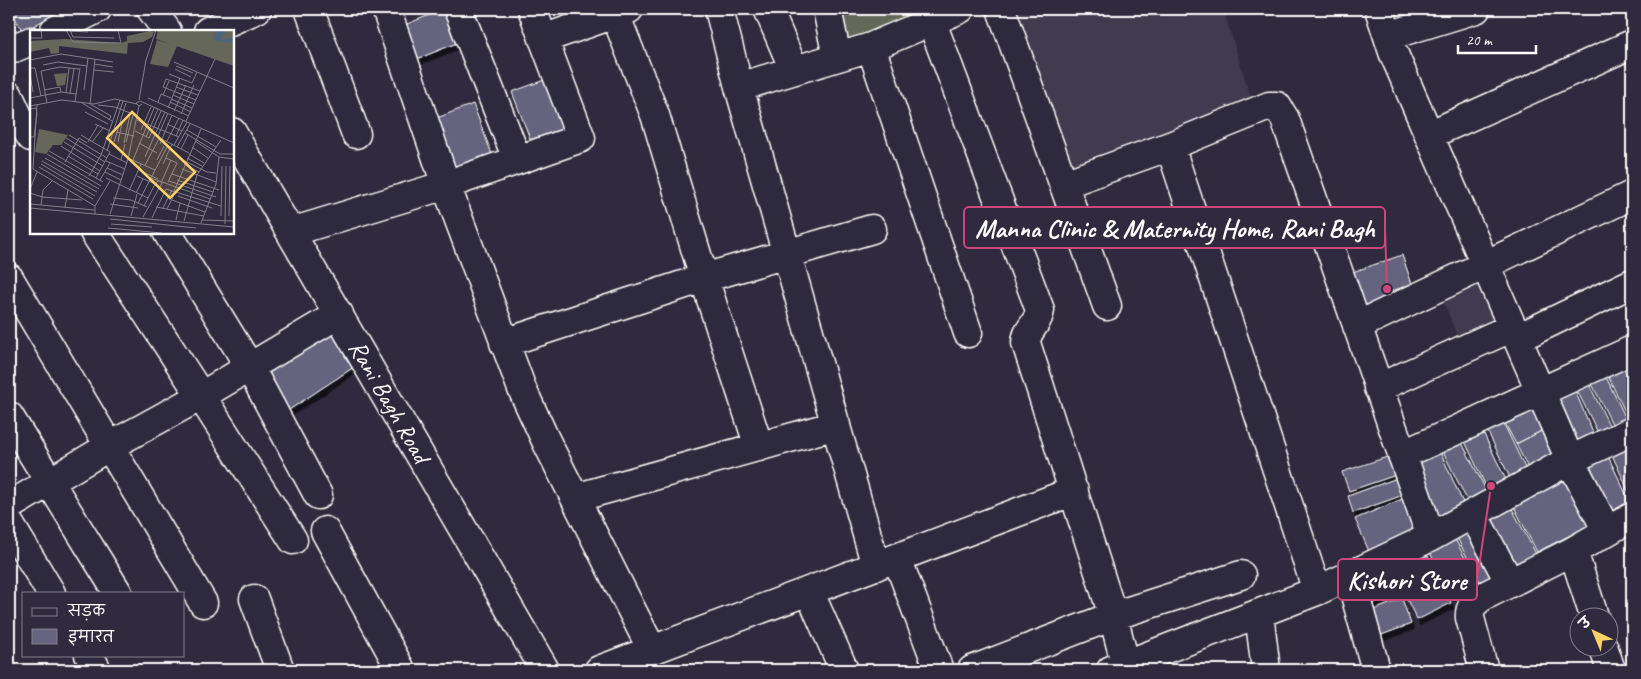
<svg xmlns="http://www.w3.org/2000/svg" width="1641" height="679" font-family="Caveat,'Playpen Sans Deva',sans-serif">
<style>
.built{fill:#403b50}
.green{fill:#646759;stroke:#b2b3ac}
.building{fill:#66647e;stroke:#fff;filter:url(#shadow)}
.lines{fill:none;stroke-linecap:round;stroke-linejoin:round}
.minor-casing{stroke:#fff;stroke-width:31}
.tertiary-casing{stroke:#fff;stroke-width:31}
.minor{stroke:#2f2a3d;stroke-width:28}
.tertiary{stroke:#2f2a3d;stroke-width:28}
.labels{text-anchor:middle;stroke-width:4;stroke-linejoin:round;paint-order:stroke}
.street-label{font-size:25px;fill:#fff;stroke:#2f2a3d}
.inset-road{fill:none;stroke:#827f8b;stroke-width:1}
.view{fill:#ffd166;fill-opacity:0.15;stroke:#ffd166;stroke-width:2.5}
.inset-edge{fill:none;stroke:#fff;stroke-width:2.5}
.leader{fill:none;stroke:#ce467c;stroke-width:2}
.callout-dot{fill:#ce467c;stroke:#2f2a3d;stroke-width:2}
.callout{fill:#2f2a3d;stroke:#ce467c;stroke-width:2}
.callout-label{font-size:26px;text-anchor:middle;font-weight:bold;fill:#fff}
</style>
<defs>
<filter id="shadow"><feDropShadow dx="3" dy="5.5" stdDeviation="0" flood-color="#0009"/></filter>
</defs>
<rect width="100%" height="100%" fill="#2f2a3d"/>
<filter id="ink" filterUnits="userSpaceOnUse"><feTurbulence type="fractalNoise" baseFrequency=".02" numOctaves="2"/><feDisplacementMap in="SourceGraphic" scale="10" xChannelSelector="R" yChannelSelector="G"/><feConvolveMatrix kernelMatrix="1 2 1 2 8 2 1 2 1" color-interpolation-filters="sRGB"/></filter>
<g filter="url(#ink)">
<path class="built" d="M1013 9H1223L1252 101 1071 173Z
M1483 269 1507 323 1461 345 1439 291Z"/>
<path class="green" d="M833 9H949L842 50Z"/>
<path class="building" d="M10 9H63L23 32Z
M445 9 467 39 412 61 399 27Z
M555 76 574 128 532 144 512 92Z
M473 104 493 157 448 174 429 121Z
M1402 255 1412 284 1386 293 1391 303 1365 314 1350 273Z
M337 328 360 363 289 410 266 375Z
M1628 361 1632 370 1631 424 1606 372Z
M1604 373 1629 425 1616 432 1590 380Z
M1587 380 1613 433 1601 439 1575 386Z
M1573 386 1596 440 1572 450 1549 396Z
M1538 400 1551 426 1516 444 1502 418Z
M1501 418 1527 472 1511 480 1485 426Z
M1480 426 1507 482 1488 491 1462 435Z
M1551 426 1566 455 1531 474 1516 444Z
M1632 435V499L1608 446Z
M1459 437 1487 492 1468 502 1440 446Z
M1438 447 1464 505 1431 520 1405 462Z
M1604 448 1630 502 1605 514 1578 461Z
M1393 455 1399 474 1349 491 1342 472Z
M1570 469 1596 522 1537 552 1510 499Z
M1400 477 1406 494 1353 513 1348 496Z
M1407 497 1422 534 1371 556 1355 519Z
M1508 501 1536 554 1507 570 1479 516Z
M1475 523 1503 575 1482 586 1455 534Z
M1453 535 1480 587 1455 600 1428 549Z
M1425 550 1451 603 1417 620 1391 567Z
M1388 568 1398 592 1365 607 1355 582Z
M1402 599 1411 624 1376 637 1366 613Z"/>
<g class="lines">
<defs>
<path id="minor" d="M309 9 356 134
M386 9 446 185 522 389 546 441 652 650
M458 9 517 159
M613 9 655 115 704 278 759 447
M719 9 739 87 876 566
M768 9 794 70
M827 9 837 57
M1001 9 1107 306
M1379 9 1393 52 1570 460 1607 531
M931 20 1040 310C1038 326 1026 329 1026 343L1113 616 1127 670
M54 31 97 9
M208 31 257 9
M1388 36 1476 9
M543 39 629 9
M871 47 968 333
M9 50 31 41
M739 87 871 47 960 9
M9 96 21 122 31 137
M1429 135 1632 44
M1170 146 1317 591
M1064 184 1170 146 1269 106H1277L1285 119 1431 537
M94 232 201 396 293 540
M167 232 249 366 318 495
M291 232 446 185 581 138 532 9
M9 278 203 603
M1357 326 1632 195
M1518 338 1632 283
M504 343 704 278 872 229
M1378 388 1513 327
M9 416 118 593
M1402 455 1632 350
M575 498 836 425
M9 506 110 446 201 396 339 314
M1473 514 1510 583
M9 523 51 593
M325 531 401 670
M1573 551 1594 616
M897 558 939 670
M1350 577 1376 670
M809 591 844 670
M254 599 280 670
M1259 614 1266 670
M1603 646 1611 670
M89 655 97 670
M599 670 1074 491
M972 670 1113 616 1241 575
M1111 670 1317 591 1431 537 1570 460 1632 431
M1484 670 1470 618C1469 607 1474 603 1482 597L1573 551 1632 517"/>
<path id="tertiary" d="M151 9 167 31
M232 132 545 670"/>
</defs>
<use href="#minor" class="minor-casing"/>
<use href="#tertiary" class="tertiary-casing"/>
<use href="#minor" class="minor"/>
<use href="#tertiary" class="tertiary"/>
</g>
</g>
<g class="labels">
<g class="street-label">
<text transform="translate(390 401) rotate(60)" y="9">Rani Bagh Road</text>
</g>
</g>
<g transform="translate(30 30)">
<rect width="204" height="204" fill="#2f2a3d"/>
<path d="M128 0H204V36L126 9ZM120 1 124 2 122 7 113 12 98 13 97 24 29 16V23L21 24 19 18 0 22V11L35 9 91 13 97 11V6ZM127 10 147 16 138 37 120 34ZM37 43 35 55 27 56 24 44ZM9 99 38 105 31 115H23L16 124 5 122Z" fill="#646759"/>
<path d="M185 0 196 1 191 9 204 8V14L183 10Z" fill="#4f647a"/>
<path class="inset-road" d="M36 0 43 12 91 13 88 0M40 0 43 7 84 8M40 1 58 2M0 8H12L11 0M0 30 31 24 83 32M144 32 204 58M64 34 83 37M13 35 28 32 57 36M146 36 163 43M0 38H5L11 66M145 39 161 47M64 40 84 42M139 44 162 53 167 42M0 45 3 62M146 57 168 65M14 60 30 57 31 62M54 60 58 28M36 63 39 38M40 63 44 39M133 65 139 51M143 65 164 74M0 68 31 62 46 64M118 68 159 86M141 69 162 78M109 70 116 30 126 0M166 70 133 57 136 49 170 61M45 72 50 38M128 72 131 64 141 68M140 72 161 82M17 73 11 41 30 37 49 39M52 73 82 91M60 74 65 29M60 74 81 86 79 90M112 74 109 76 106 73 110 71 204 113M7 75 3 139 65 176V184M68 75 85 77 108 86M0 76 32 70 64 74 85 69 107 74M138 78 150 48M0 79 6 78 7 84 4 107H0M144 81 156 55M55 82 78 94M151 84 164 55M107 90 149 107M156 91 185 29M65 94 80 101M137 94 152 101M111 100 121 77M157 100 186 117M105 101 119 108 131 81M86 102 104 106M155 103 190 124H204M39 105 77 128M51 105 80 122 66 148M124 105 159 123M128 106 138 83M146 106 153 90M116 107 128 79M36 108 75 132M137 111 149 88M165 111 189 127 186 154 171 193M34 112 73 136M58 112 68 95M62 112 73 98M84 112 96 73M88 112 92 93M96 112 103 85M94 113 100 84M109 113 127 123M130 114 142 85M144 115 157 92M31 116 70 141M147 117 160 94M162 117 178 128M151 119 158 105M19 121 73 152M77 121 93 71M17 124 71 156M79 124 97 133M159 124 174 133M71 125 90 70M38 126 68 144M115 127 135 82M189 127 204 129M15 128 69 159M98 128 125 140M136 128 147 133 138 152M157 128 172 136M91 130 95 114M103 130 124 78M127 130 134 116M12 131 67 162M76 131 95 139M155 131 177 142 186 143M35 132 49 108 57 113M11 134 65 166M133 134 142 114M154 134 169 142M115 135 130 107M9 137 63 169M77 138 93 145M152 139 186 152M75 142 91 150M113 142 128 149M142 144 189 160M59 146 71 125M107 146 125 154 128 151M118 147 180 169M76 148 118 168M70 150 80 133M147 150 183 162M139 151 186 167M131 153 141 130M0 159 7 142M99 161 111 134M144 161 171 99M0 163 12 167 52 170M106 163 113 149M148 166 182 178M83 168 101 170 117 177M142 170 175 182M108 173 137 117M0 174 64 180M80 174 108 178M11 175 13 160 22 151M65 176 80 151M114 176 125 154M35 177 38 160M126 177 174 186M0 178 204 197M133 178 142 160M137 179 146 161M80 184 98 129 109 76M101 186 107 164M191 186 192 136M199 186 200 136M113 187 132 153M122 188 136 159 191 176M80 189 166 198M146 190 150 173M172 190 204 191M154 191 167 145 191 110M81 194 122 197M195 194 196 136M78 198 132 203"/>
<path class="view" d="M102 82 165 142 140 168 77 108Z"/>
<rect width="204" height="204" class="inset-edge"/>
</g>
<path class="leader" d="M1387 289L1385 228M1491 486L1477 580"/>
<g class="callout-dot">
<circle cx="1387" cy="289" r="5"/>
<circle cx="1491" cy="486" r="5"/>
</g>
<g class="callout">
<rect x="964" y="207" width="421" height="41" rx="5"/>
<rect x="1338" y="559" width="139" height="41" rx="5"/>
</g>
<g class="callout-label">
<text x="1175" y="237">Manna Clinic &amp; Maternity Home, Rani Bagh</text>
<text x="1407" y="589">Kishori Store</text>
</g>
<rect width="1641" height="679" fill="none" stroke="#2f2a3d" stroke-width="30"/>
<rect x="15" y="15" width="1611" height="649" fill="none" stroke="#fff" stroke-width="2" filter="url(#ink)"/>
<rect x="22" y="592" width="162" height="65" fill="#2f2a3d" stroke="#827f8b"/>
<rect x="32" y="608" width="25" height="8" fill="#2f2a3d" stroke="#827f8b"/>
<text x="68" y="616" font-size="15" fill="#ffffff">सड़क</text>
<rect x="32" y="629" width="25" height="15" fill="#66647e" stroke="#827f8b"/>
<text x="68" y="642" font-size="15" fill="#ffffff">इमारत</text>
<g transform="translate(1594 632) rotate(316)"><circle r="24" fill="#2f2a3d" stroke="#827f8b"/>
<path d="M0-4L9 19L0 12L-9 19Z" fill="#ffd166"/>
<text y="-8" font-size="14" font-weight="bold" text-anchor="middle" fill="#ffffff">उ</text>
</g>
<path d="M1458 45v8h78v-8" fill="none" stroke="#ffffff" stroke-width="2.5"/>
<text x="1466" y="45" font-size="15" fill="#ffffff" stroke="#2f2a3d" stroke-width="4" paint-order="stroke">20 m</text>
</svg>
